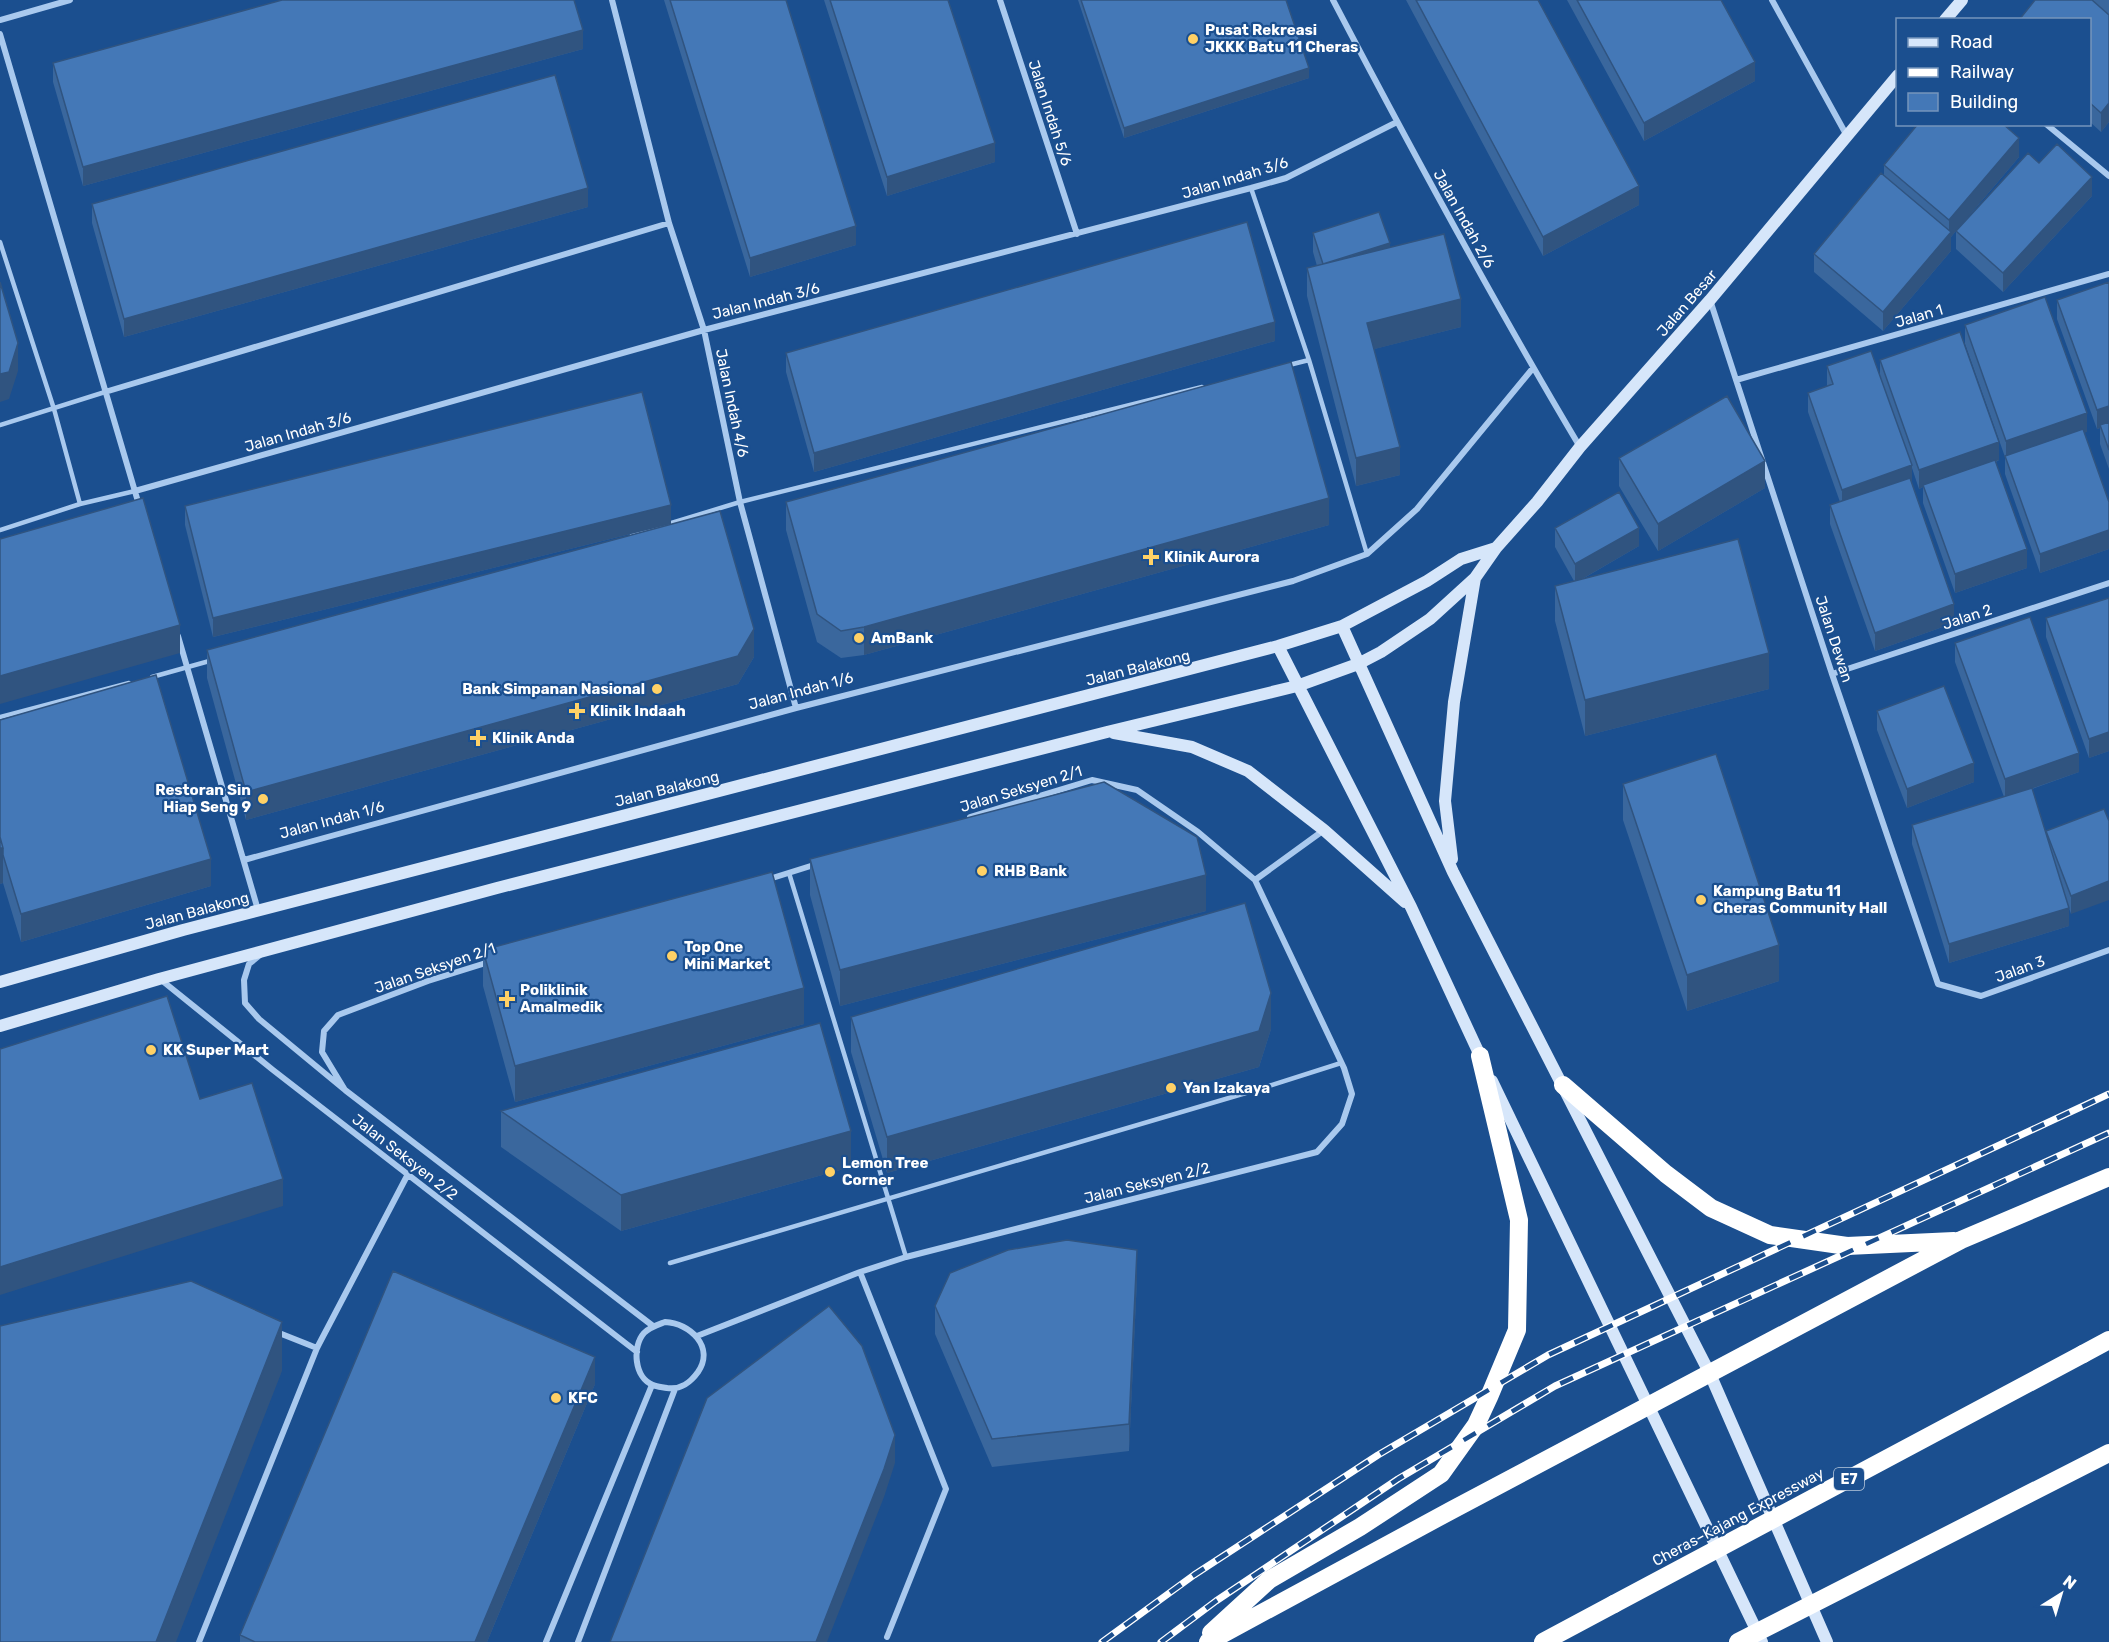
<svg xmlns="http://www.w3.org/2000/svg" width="2109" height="1642" font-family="Rubik,sans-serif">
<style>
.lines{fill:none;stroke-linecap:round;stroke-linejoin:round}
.lane{stroke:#a9c9ee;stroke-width:4.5}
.street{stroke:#a9c9ee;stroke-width:6}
.secondary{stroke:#d6e6fa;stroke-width:12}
.highway{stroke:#fff;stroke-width:18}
.rail-casing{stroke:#fff;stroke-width:7}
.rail{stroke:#1b4f8f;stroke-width:4.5;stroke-dasharray:14;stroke-linecap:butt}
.highway-bridge{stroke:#fff;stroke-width:18}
.wall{fill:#3a679d}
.shaded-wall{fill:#305480}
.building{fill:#4478b7;stroke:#305480;stroke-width:1.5}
.poi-dot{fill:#ffd166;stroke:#1b4f8f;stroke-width:2}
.labels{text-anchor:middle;stroke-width:4.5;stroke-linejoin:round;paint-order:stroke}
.shield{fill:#1b4f8f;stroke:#bbcadd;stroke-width:1.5}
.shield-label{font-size:14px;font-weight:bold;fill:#fff}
.poi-label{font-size:15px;font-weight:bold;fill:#fff;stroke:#1b4f8f;text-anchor:start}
.street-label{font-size:15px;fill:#fff;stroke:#1b4f8f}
</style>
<rect width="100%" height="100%" fill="#1b4f8f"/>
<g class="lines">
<path class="lane" d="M1251 188 1309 360 1367 554
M0 242 54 409 80 504
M1285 366 1309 360
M0 425 105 392
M0 530 80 504 135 491
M632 535 740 502 1202 387
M152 677 213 660
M0 717 129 683
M789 873 906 1257
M670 1263 1256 1090 1341 1063"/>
<path class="street" d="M612 0 669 223 704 330 740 502 796 708
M1000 0 1077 234
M1333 0C1412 151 1493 301 1580 447
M1772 0 1847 136
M0 20 70 0
M0 34 139 505
M2046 124 2109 176
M1710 300 1832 674 1938 984 1981 996 2109 950
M1736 380 2109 274
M105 392 669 223
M135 491 704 330 1251 188 1286 178 1397 122
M178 636 258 910
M1832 674 2109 583
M244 860 796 708 1293 581 1367 554 1417 509 1533 368
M766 880 817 864
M1255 880 1324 830
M260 955 249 964 244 980 245 1003 259 1019 345 1090 653 1326
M160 979 273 1070 637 1352
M345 1090 322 1052 324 1031 338 1015 428 981 489 962
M860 1272 946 1489 887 1637
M665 1322C690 1323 715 1347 698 1372 690 1383 681 1390 667 1388 663 1387 657 1387 653 1385 634 1378 632 1346 644 1333 650 1327 657 1325 665 1322Z
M274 1331 317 1348
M697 1336 860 1272 906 1257 1317 1152 1342 1124 1352 1094 1344 1068 1255 880 1198 832 1137 790 1092 780 970 817
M199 1642 317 1348 408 1174
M546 1642 652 1385
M578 1642 675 1389"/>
<path class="secondary" d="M1945 20 1962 0
M1342 626 1453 872 1710 1374 1827 1642
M1278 646 1411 907 1483 1062
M1114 733 1192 747 1248 771 1324 830 1405 902
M1452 859 1445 801 1454 702 1475 578
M0 982 183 930 1278 646 1342 626 1427 581 1461 559 1496 548
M0 1026 159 979 497 888 1107 732 1297 686 1358 664 1381 652 1430 619 1475 578 1496 548 1537 502 1580 447 1710 300 1898 75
M1492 1081 1762 1642"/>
<path class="highway" d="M1563 1085 1666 1174 1711 1208 1770 1235 1847 1246 1954 1241
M2083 1354 2109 1340
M1211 1633 1269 1580 1360 1527 1441 1474 1476 1425 1489 1397 1517 1330 1519 1220 1480 1056
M1208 1642 1452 1510 1961 1240 2109 1177
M1543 1642 1614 1604"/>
<defs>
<path id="rail" d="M1102 1642 1194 1575 1378 1455 1548 1355 2109 1094
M1161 1642 1216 1601 1398 1479 1555 1386 2109 1133"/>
</defs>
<use href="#rail" class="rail-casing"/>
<use href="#rail" class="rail"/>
<path class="highway-bridge" d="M1614 1604 2083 1354
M1738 1642 2109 1453"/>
</g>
<path class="wall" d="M664 0H786L856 245 750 277Z
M824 0H948L995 162 887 196Z
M1078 0H1286L1309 78 1124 138Z
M1406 0H1538L1639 205 1543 256Z
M1567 0H1721L1755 81 1644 141Z
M2035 0H2109V122L2101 132 2090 122V20Z
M583 49 83 186 53 82V63Z
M2019 157 1951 237V251L1883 331 1814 272V254L1884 175V165Z
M2092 196 2003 292 1956 249V231Z
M92 204 588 207 124 337 92 223Z
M1313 233 1390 247 1461 327 1374 349 1400 475 1356 486 1307 296V268L1317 266 1313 252Z
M2109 282V469L2100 444V428L2097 429 2057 319V300Z
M1965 325 2087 432H2084L2109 502V549L2040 573 2005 474V457L1965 344Z
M1275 341 814 472 786 372V353Z
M1880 360 1999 460 1996 462 2027 568 1955 593 1923 503V487L1919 489 1912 468V483L1954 623 1875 651 1830 524V505L1840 502 1808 412V393L1827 386V366L1880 376Z
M1619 458 1765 488 1658 551 1619 486Z
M786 502 1329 525 864 655 841 658 817 642 786 530Z
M185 506 671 524 213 637 185 525Z
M1555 528 1639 546 1584 578 1769 689 1585 736 1555 621V586L1574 581 1555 547Z
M2109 598V751L2089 758 2046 637V618Z
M1955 643 2079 772 2032 789 2046 833V831L2104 809 2071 914 2069 908V926L1949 963 1912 844V825L2004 797 1955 662Z
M207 650 754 657 738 684 246 820 207 678Z
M1877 711 1974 782 1907 808 1877 730Z
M0 720 211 886 21 942 3 883 0 884Z
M1623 784 1779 981 1687 1011 1623 820Z
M810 859 1206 911 840 1006 810 895Z
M483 950 804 1024 515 1102 483 986Z
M851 1017 1271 1029 1259 1067 887 1173 851 1052Z
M501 1111 851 1167 621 1231 501 1147Z
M1137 1278 1129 1451 992 1467 935 1334V1306Z
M595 1384 487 1642H240V1635Z"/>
<path class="shaded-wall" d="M583 30V49L83 186V167Z
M1755 62V81L1644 141V123Z
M1309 68V78L1124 138V128Z
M2109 103V122L2101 132V113Z
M2019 138V157L1951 237V251L1883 331V312L1949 234V220Z
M995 143V162L887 196V177Z
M2092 177V196L2003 292V273Z
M1639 186V205L1543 256V237Z
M588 188V207L124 337V319Z
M856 226V245L750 277V258Z
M1390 243V262L1323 265Z
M1461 299V327L1367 351V323Z
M1275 322V341L814 472V453Z
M18 343V371L9 399 0 402V374Z
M2109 406V424L2100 425V428L2097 429V410Z
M2087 413V432L2006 460V441Z
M1999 442V460L1924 487 1923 485V487L1919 489V470Z
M1400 447V475L1356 486V458Z
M1765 461V488L1658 551V524Z
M1912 465V484L1842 509V490Z
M1329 498V525L864 655V627Z
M671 505V524L213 637V618Z
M1639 528V546L1575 583V564Z
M2109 530V549L2040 573V554Z
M2027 549V568L1955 593V574Z
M1954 604V623L1875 651V633Z
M180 625V653L0 704V676Z
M754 629V657L738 684 246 820V792Z
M1769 653V689L1585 736V700Z
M2109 732V751L2089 758V739Z
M2079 753V772L2005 798V779Z
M1974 763V782L1907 808V789Z
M0 848H3V883L0 884Z
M211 859V886L21 942V914Z
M1206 875V911L840 1006V970Z
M2109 881V900L2071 914V896Z
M2069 908V926L1949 963V944Z
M1779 945V981L1687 1011V975Z
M804 988V1024L515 1102V1066Z
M1271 993V1029L1259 1067 887 1173V1137Z
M851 1131V1167L621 1231V1195Z
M283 1179V1206L0 1295V1267Z
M1137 1250V1278L1129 1451V1424Z
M282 1322V1371L176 1642H156Z
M595 1357V1384L487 1642H475Z
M895 1435V1463L884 1497 827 1642H816Z"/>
<path class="building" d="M282 0H574L583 30 83 167 53 63Z
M670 0H786L856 226 750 258Z
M830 0H948L995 143 887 177Z
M1081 0H1286L1309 68 1124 128Z
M1416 0H1538L1639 186 1543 237Z
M1577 0H1721L1755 62 1644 123Z
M2035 0H2092L2109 15V103L2101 113 2090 103V20H2019Z
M555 75 588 188 124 319 92 204Z
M1918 124H2003L2019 138 1949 220 1884 165Z
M2057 144 2092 177 2003 273 1956 231 2028 153 2039 163Z
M1881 173 1951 232 1883 312 1814 254Z
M1379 212 1390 243 1323 264 1313 233Z
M1247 222 1275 322 814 453 786 353Z
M1444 234 1461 299 1367 323 1400 447 1356 458 1307 268Z
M0 282 18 343 9 372 0 374Z
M2109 282V406L2097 410 2057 300Z
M2045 297 2087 413 2006 441 1965 325Z
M1960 332 1999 442 1919 470 1880 360Z
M1871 351 1912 465 1842 490 1808 393 1833 384 1827 366Z
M1291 362 1329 498 864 627 841 631 817 614 786 502Z
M642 392 671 505 213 618 185 506Z
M1727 396 1765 461 1658 524 1619 458Z
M2109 422V450L2100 425Z
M2083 429 2109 502V530L2040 554 2005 456Z
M1995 460 2027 549 1955 574 1923 485Z
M1910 478 1954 604 1875 633 1830 505Z
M1619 492 1639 528 1575 564 1555 528Z
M143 498 180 625 0 676V539Z
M720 511 754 629 738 656 246 792 207 650Z
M1738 539 1769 653 1585 700 1555 586Z
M2109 598V732L2089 739 2046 618Z
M2030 617 2079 753 2005 779 1955 643Z
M156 675 211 859 21 914 3 855V848L0 837V720Z
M1944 686 1974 763 1907 789 1877 711Z
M1716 754 1779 945 1687 975 1623 784Z
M1104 782 1197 837 1206 875 840 970 810 859Z
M2032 788 2069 908 1949 944 1912 825Z
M2104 809 2109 821V881L2071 896 2046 831Z
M0 837 3 848H0Z
M772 872 804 988 515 1066 483 950Z
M1245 903 1271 993 1259 1031 887 1137 851 1017Z
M167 996 200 1099 252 1083 283 1179 0 1267V1049Z
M820 1023 851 1131 621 1195 501 1111Z
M1067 1240 1137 1250 1129 1424 992 1439 935 1306 950 1273 1008 1250Z
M393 1271 595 1357 475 1642H255L240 1635Z
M191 1281 282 1322 156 1642H0V1326Z
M829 1306 862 1346 895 1435 884 1469 816 1642H610L707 1398Z"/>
<g class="poi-dot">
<circle cx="1193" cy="39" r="6"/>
<path d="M1148 548h6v6h6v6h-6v6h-6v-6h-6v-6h6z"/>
<circle cx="859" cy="638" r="6"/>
<circle cx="657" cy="689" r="6"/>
<path d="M574 702h6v6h6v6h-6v6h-6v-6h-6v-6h6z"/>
<path d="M475 729h6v6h6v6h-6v6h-6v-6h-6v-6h6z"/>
<circle cx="263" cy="799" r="6"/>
<circle cx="982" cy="871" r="6"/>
<circle cx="1701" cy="900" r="6"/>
<circle cx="672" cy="956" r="6"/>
<path d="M504 990h6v6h6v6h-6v6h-6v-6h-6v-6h6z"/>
<circle cx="151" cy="1050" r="6"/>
<circle cx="1171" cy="1088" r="6"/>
<circle cx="830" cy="1172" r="6"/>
<circle cx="556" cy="1398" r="6"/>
</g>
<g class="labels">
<rect class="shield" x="1834" y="1468" width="30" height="22" rx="4.5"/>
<g class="shield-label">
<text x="1849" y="1484">E7</text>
</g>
<g class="poi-label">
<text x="1205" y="35">Pusat Rekreasi<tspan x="1205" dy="17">JKKK Batu 11 Cheras</tspan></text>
<text x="1164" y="562">Klinik Aurora</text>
<text x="871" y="643">AmBank</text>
<text x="645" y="694" text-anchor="end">Bank Simpanan Nasional</text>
<text x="590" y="716">Klinik Indaah</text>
<text x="492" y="743">Klinik Anda</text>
<text x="251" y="795" text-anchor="end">Restoran Sin<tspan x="251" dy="17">Hiap Seng 9</tspan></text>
<text x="994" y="876">RHB Bank</text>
<text x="1713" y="896">Kampung Batu 11<tspan x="1713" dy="17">Cheras Community Hall</tspan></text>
<text x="684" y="952">Top One<tspan x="684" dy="17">Mini Market</tspan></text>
<text x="520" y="995">Poliklinik<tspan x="520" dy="17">Amalmedik</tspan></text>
<text x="163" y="1055">KK Super Mart</text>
<text x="1183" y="1093">Yan Izakaya</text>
<text x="842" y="1168">Lemon Tree<tspan x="842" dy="17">Corner</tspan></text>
<text x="568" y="1403">KFC</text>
</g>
<g class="street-label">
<text transform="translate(1050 113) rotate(72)" y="5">Jalan Indah 5/6</text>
<text transform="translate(1235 178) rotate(-17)" y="5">Jalan Indah 3/6</text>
<text transform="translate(1464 219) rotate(61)" y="5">Jalan Indah 2/6</text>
<text transform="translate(766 301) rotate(-14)" y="5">Jalan Indah 3/6</text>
<text transform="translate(1687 303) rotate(-49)" y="5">Jalan Besar</text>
<text transform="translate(1919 316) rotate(-16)" y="5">Jalan 1</text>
<text transform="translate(732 403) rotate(78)" y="5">Jalan Indah 4/6</text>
<text transform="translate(298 432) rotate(-16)" y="5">Jalan Indah 3/6</text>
<text transform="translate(1967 617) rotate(-18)" y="5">Jalan 2</text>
<text transform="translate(1834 639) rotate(72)" y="5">Jalan Dewan</text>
<text transform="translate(1138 668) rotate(-14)" y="5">Jalan Balakong</text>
<text transform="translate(801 691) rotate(-15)" y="5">Jalan Indah 1/6</text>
<text transform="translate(667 789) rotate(-14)" y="5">Jalan Balakong</text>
<text transform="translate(1021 789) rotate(-17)" y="5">Jalan Seksyen 2/1</text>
<text transform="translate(332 820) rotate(-15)" y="5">Jalan Indah 1/6</text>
<text transform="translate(197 911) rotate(-15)" y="5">Jalan Balakong</text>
<text transform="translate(435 968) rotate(-19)" y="5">Jalan Seksyen 2/1</text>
<text transform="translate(2020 969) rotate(-20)" y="5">Jalan 3</text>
<text transform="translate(405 1157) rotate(38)" y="5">Jalan Seksyen 2/2</text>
<text transform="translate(1147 1183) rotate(-14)" y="5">Jalan Seksyen 2/2</text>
<text transform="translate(1738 1517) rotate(-28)" y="5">Cheras–Kajang Expressway</text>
</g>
</g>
<rect x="1896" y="18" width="195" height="108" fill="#1b4f8f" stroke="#7695bc" stroke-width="1.5"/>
<rect x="1908" y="38" width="30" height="9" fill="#d6e6fa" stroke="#7695bc" stroke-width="1.5"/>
<text x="1950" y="48" font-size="18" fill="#ffffff">Road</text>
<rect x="1908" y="68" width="30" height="9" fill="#ffffff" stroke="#7695bc" stroke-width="1.5"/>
<text x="1950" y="78" font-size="18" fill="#ffffff">Railway</text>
<rect x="1908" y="93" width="30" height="18" fill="#4478b7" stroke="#7695bc" stroke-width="1.5"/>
<text x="1950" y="108" font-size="18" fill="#ffffff">Building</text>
<g transform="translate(2061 1594) rotate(37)" stroke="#1b4f8f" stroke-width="4.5" paint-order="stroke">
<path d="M0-4.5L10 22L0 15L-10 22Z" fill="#ffffff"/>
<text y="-9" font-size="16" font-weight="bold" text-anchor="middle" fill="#ffffff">N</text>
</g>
</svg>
